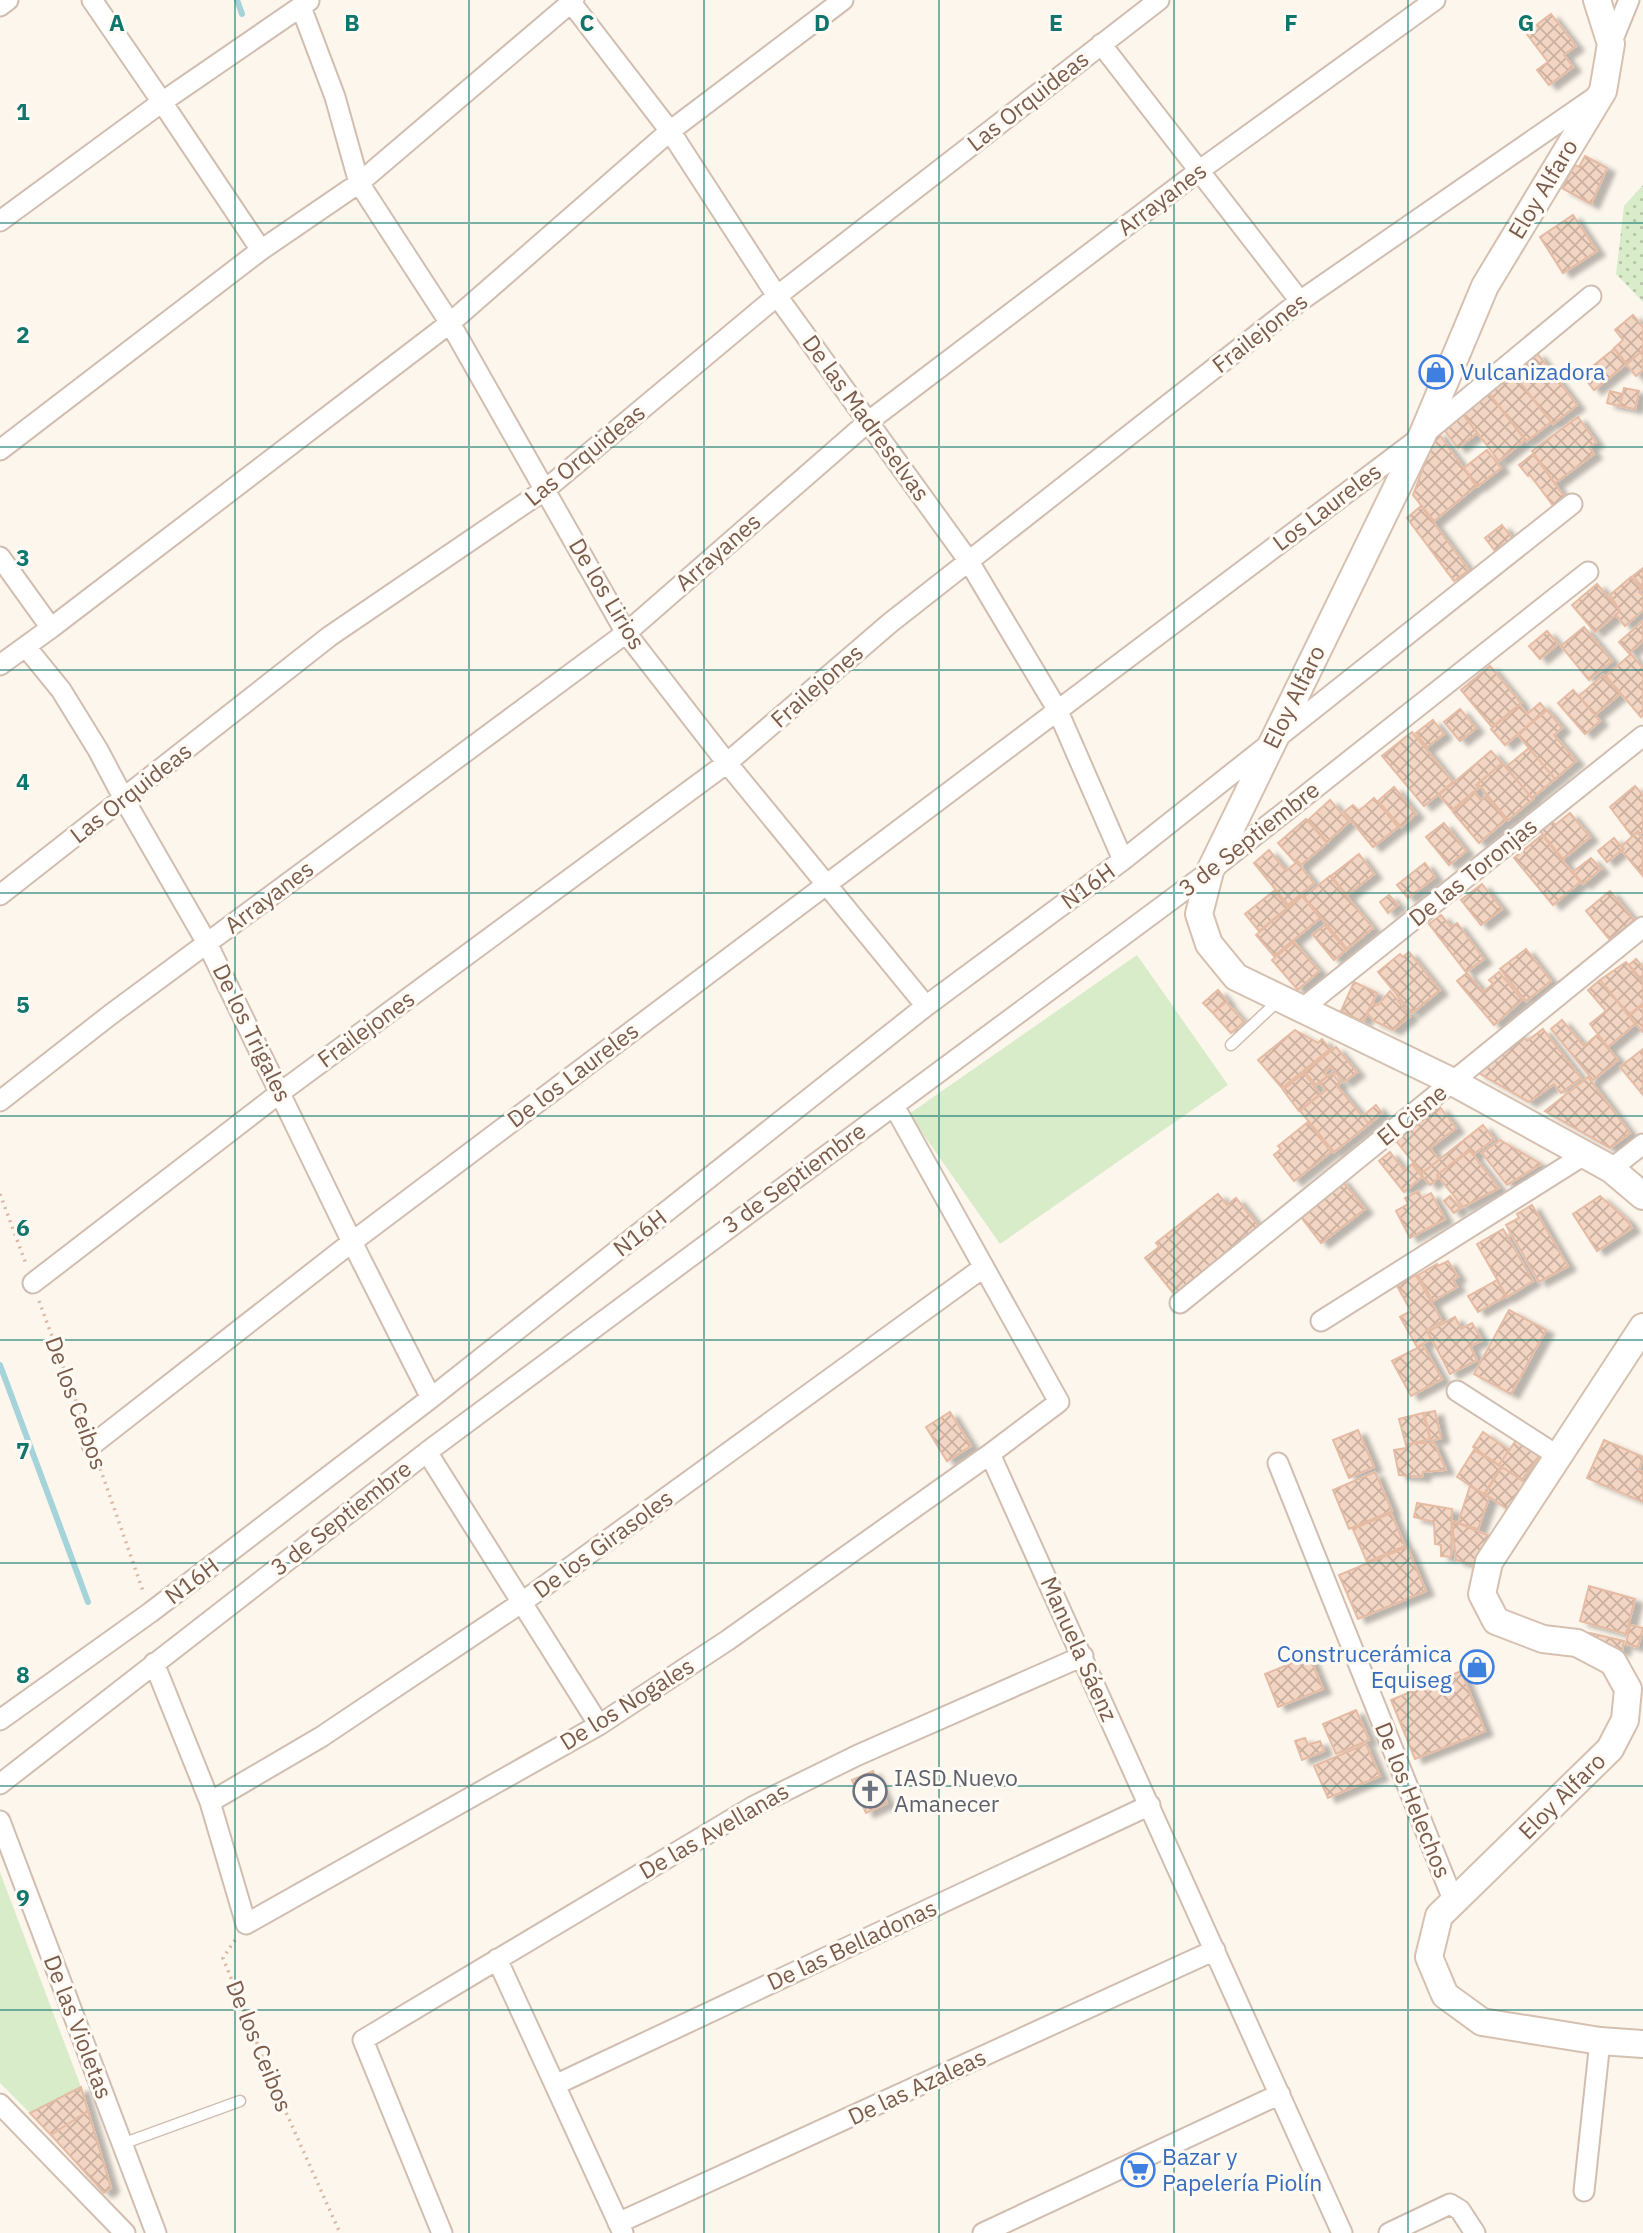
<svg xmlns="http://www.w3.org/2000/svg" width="1643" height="2233" font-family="'IBM Plex Sans',sans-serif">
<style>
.grass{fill:url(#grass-dots)}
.green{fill:#d8ecc9}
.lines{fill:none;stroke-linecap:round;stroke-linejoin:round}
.stream{stroke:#a5d3da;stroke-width:6}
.building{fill:url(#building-cross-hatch);stroke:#e6bba3;stroke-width:2;filter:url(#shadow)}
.lane-casing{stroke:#d1beb0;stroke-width:13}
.street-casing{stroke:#d1beb0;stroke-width:23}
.secondary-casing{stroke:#d6c0b0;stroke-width:30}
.path{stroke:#d9b8a5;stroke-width:3.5;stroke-dasharray:2 5;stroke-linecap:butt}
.lane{stroke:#fff;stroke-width:10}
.street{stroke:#fff;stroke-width:19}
.secondary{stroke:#fff;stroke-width:26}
.grid{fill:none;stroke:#0f766e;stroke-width:2;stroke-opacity:0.55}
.labels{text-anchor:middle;stroke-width:6;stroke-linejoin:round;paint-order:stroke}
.street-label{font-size:23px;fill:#7a5c4d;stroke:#fffaf3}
.shop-label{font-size:23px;fill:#366cbe;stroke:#fffaf3;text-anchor:start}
.worship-label{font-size:23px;fill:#5b616d;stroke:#fffaf3;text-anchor:start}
.grid-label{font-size:23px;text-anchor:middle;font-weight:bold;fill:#0f766e;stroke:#fffaf3;stroke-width:6;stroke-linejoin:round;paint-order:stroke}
</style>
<defs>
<pattern id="grass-dots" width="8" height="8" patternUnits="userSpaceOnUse" patternTransform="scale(1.75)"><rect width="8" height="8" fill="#d8ecc9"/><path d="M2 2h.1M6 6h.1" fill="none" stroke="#b4c2a5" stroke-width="1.8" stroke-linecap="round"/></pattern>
<pattern id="building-cross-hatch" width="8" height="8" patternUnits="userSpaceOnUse" patternTransform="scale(1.75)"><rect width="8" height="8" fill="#f3d5c3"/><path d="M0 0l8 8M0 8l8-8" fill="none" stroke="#cab0a1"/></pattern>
<filter id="shadow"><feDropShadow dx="8" dy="4.5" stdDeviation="2" flood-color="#0004"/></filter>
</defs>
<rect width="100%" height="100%" fill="#fdf6ec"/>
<path class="grass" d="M1643 185V302L1616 274 1624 206Z"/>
<path class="green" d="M1137 955 1228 1085 1000 1244 909 1114Z
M0 1872 81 2087 30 2113 0 2083Z"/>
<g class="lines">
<path class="stream" d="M237 0 242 14
M0 1365 88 1602"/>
</g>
<path class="building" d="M1551 14 1576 46 1564 55 1573 67 1549 85 1537 70 1548 62 1526 33Z
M1585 156 1607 168 1591 204 1562 188 1575 165 1579 167Z
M1573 215 1597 251 1563 273 1540 237Z
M1633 315 1643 327V350L1627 364 1614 348 1623 340 1615 330Z
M1614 349 1626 364 1594 390 1582 375Z
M1643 350V370L1636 376 1626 364Z
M1537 353 1577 405 1553 424 1512 372Z
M1509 369 1551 422 1527 441 1485 388Z
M1624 388 1639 391 1635 409 1620 406Z
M1485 389 1525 440 1499 461 1459 409Z
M1610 391 1622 394 1619 406 1607 403Z
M1461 412 1477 433 1458 448 1442 427Z
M1578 417 1596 442 1589 447 1594 454 1555 483 1532 451Z
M1437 431 1476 486 1434 521 1413 495Z
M1487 450 1501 468 1478 486 1464 468Z
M1533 454 1566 499 1555 508 1530 475 1528 476 1519 465Z
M1421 506 1469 570 1454 581 1407 518Z
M1502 525 1512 538 1495 551 1485 538Z
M1643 568V588L1633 576Z
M1631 577 1642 590 1639 592 1643 596V610L1625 626 1616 615 1620 611 1610 595Z
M1597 584 1620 611 1595 632 1572 605Z
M1643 621V641L1629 653 1619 642Z
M1584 627 1612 661 1589 680 1561 646Z
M1547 631 1558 644 1540 659 1529 646Z
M1631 654 1643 668V715L1641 717 1606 676Z
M1490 666 1521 703 1492 727 1461 690Z
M1603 675 1620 694 1595 715 1579 696Z
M1573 690 1600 721 1585 734 1558 703Z
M1540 703 1546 710 1505 745 1491 729 1520 705 1527 714Z
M1460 709 1476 728 1460 741 1444 722Z
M1547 710 1562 728 1554 735 1576 761 1555 779 1518 735Z
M1433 720 1444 734 1427 747 1416 733Z
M1412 732 1453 782 1424 806 1382 756Z
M1529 748 1555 779 1532 798 1506 767Z
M1491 751 1502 763 1476 785 1478 788 1452 810 1439 795Z
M1502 763 1533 799 1508 820 1478 784Z
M1635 786 1643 795V831L1640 834 1638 831 1632 836 1610 807Z
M1394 787 1416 814 1401 827 1378 801Z
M1475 793 1481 800 1486 796 1506 820 1479 843 1453 812Z
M1374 798 1398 827 1373 847 1344 812 1353 805 1359 811Z
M1330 800 1349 822 1327 842 1308 820Z
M1570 813 1590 837 1563 859 1540 831 1552 821 1555 825Z
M1306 819 1327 843 1301 865 1297 860 1295 862 1278 843Z
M1444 823 1466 851 1449 865 1426 837Z
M1637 832 1643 839 1642 875 1622 851 1624 849 1622 846Z
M1542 835 1580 882 1553 905 1514 858Z
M1614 838 1623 849 1607 862 1598 851Z
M1269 850 1286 871 1297 862 1314 883 1288 905 1254 863Z
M1359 854 1374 874 1347 895 1331 876Z
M1591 858 1601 869 1583 884 1573 872Z
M1425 863 1435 877 1408 898 1397 885Z
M1330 876 1373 928 1347 949 1304 897Z
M1482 884 1502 909 1481 925 1461 900Z
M1274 891 1288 907 1259 931 1245 914Z
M1610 891 1634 920 1610 940 1586 911Z
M1389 895 1398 905 1388 913 1380 902Z
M1302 896 1320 918 1274 956 1256 935Z
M1441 915 1451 927 1457 923 1484 959 1466 972 1429 924Z
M1325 925 1346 950 1334 960 1313 935Z
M1294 942 1319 971 1298 990 1272 960Z
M1526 949 1551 981 1526 1001 1500 969Z
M1409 952 1440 990 1412 1013 1378 972 1400 954 1403 957Z
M1636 959 1643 967V977L1641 979 1629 965Z
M1626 962 1643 983V1003L1629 1015 1600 980Z
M1499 972 1522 1000 1494 1025 1457 981 1467 973 1483 992 1493 984 1489 980Z
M1600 980 1635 1024 1608 1047 1590 1024 1606 1011 1588 990Z
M1354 982 1377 993 1363 1022 1341 1011Z
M1218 990 1227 1001 1213 1013 1203 1003Z
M1390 991 1410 1016 1393 1030 1374 1021 1367 1013 1372 1003 1378 1005Z
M1226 1002 1244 1022 1231 1033 1213 1013Z
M1643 1005V1032L1629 1016Z
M1562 1020 1584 1046 1597 1035 1618 1060 1593 1080 1551 1029Z
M1543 1029 1581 1078 1561 1093 1554 1084 1529 1102 1477 1072 1521 1033 1527 1041Z
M1295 1030 1318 1043 1322 1039 1330 1049 1282 1088 1258 1060Z
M1336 1047 1357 1072 1344 1082 1331 1067 1324 1073 1327 1076 1316 1085 1305 1072Z
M1643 1049V1095L1620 1067Z
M1304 1073 1320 1094 1299 1111 1283 1090Z
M1332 1073 1340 1083 1337 1086 1369 1124 1334 1152 1300 1111 1326 1090 1320 1083Z
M1588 1077 1630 1133 1610 1148 1545 1111Z
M1376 1105 1382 1113 1369 1124 1363 1116Z
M1440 1107 1456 1128 1430 1148 1439 1160 1422 1173 1396 1141Z
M1308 1122 1331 1152 1294 1181 1274 1155 1281 1149 1278 1146Z
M1483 1125 1494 1139 1474 1154 1470 1149 1437 1175 1438 1178 1430 1185 1421 1174Z
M1500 1140 1541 1164 1507 1185 1482 1153Z
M1470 1151 1499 1188 1463 1207 1437 1175Z
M1390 1152 1404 1170 1412 1164 1422 1177 1404 1192 1379 1161Z
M1340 1178 1365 1209 1321 1243 1301 1217Z
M1418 1191 1422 1198 1431 1193 1445 1219 1410 1238 1396 1211 1408 1204 1405 1198Z
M1218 1194 1227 1205 1236 1198 1260 1228 1175 1295 1145 1258 1159 1247 1156 1243Z
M1450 1196 1460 1208 1454 1213 1444 1201Z
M1600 1196 1627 1220 1632 1228 1597 1251 1573 1214Z
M1532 1205 1568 1266 1539 1282 1506 1225 1519 1218 1517 1214Z
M1503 1229 1533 1281 1507 1297 1477 1244Z
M1448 1261 1458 1277 1453 1280 1457 1287 1433 1301 1418 1275 1437 1264 1438 1266Z
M1416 1275 1442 1321 1426 1330 1431 1339 1417 1347 1400 1317 1411 1311 1397 1286Z
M1497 1280 1506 1296 1478 1312 1468 1296Z
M1509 1310 1546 1330 1511 1394 1474 1374Z
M1455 1317 1461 1329 1472 1323 1482 1340 1470 1346 1477 1360 1450 1374 1428 1332Z
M1423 1345 1442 1379 1411 1396 1392 1361Z
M1435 1411 1441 1438 1431 1441 1424 1413Z
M950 1412 971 1446 947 1461 926 1427Z
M1423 1413 1430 1439 1406 1445 1399 1419Z
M1358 1430 1374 1467 1349 1478 1333 1440Z
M1483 1432 1509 1450 1499 1465 1473 1447Z
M1519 1436 1542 1452 1522 1480 1499 1465Z
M1604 1440 1643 1457 1639 1470 1643 1472V1502L1587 1478Z
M1415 1443H1434L1446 1470 1423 1472 1422 1477 1399 1475 1394 1450 1406 1448 1407 1445Z
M1474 1450 1501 1467 1484 1494 1457 1477Z
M1502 1467 1530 1486 1512 1512 1485 1494Z
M1375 1472 1392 1511 1349 1529 1333 1490Z
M1470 1486 1489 1498 1478 1529 1458 1523Z
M1417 1503 1452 1509 1451 1557 1441 1556V1545L1435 1544 1434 1522 1414 1517Z
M1391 1513 1405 1546 1367 1562 1353 1529Z
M1452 1521 1490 1536 1483 1567 1456 1560Z
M1407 1547 1426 1591 1358 1619 1339 1575Z
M1589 1586 1635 1599 1626 1634 1580 1621Z
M1630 1625 1643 1628 1638 1647 1626 1644Z
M1590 1633 1624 1641 1622 1651 1587 1643Z
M1309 1656 1323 1689 1278 1707 1265 1674Z
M1461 1671 1485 1731 1415 1759 1391 1700Z
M1356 1710 1369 1740 1336 1754 1323 1724Z
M1305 1738 1308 1745 1320 1741 1324 1751 1302 1760 1295 1741Z
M1366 1744 1380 1776 1328 1798 1314 1766Z
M873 1771 887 1803 866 1813 852 1780Z
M81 2087 88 2111 51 2135 30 2113Z
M88 2111 111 2188 104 2193 51 2135Z"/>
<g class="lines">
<defs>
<path id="lane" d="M1231 1045 1279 1000
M122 2144 240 2101"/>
<path id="street" d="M569 0 670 131 777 296 968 560 1057 709 1123 860
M0 6 8 0
M301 7 335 97 359 183 450 323 626 633 727 763 926 1006
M1101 44 1300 301
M1611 44 1629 0
M0 221 162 102 92 0
M261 250 162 102 309 1
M0 450 261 250 359 183 574 0
M0 557 51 628 450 323 670 131 843 0
M26 647 61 690 98 750 124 799 207 943 352 1242 431 1398
M0 665 51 628
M0 895 330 636 546 489 777 296 1159 0
M1303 1008 1643 736
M0 1101 110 1015 626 633 869 421 1200 170 1435 0
M894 1106 1059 1402 990 1454 1342 2233
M1611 1169 1643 1144
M33 1283 281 1092 727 763 890 623 1300 301 1598 95
M1180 1303 1643 927
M1321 1321 1584 1155
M1457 1391 1558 1456
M92 1445 352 1242 1422 436 1591 296
M427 1452 599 1725
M1278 1463 1454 1902
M154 1663 210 1802 246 1924 599 1725 728 1640 990 1454
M0 1720 151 1612 431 1398 926 1006 1123 860 1572 504
M0 1784 427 1452 1210 871 1588 572
M210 1802 321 1737 521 1603 984 1267
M0 1821 156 2233
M497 1959 623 2233
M555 2085 1150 1805
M0 2104 125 2233
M1584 2191 1600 2041
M618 2223 1215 1950
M442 2233 363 2040 754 1806 858 1755 1083 1656
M983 2233 1280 2094
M1389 2233 1450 2204 1460 2210 1475 2233"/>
<path id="secondary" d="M1597 0 1611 44 1603 91 1485 286 1422 436 1210 871 1199 914 1209 944 1236 977 1453 1082 1611 1169 1643 1196
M1643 1327 1489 1562 1482 1594 1496 1621 1543 1639 1577 1643 1613 1662 1628 1689 1625 1720 1610 1749 1439 1916 1429 1957 1445 1995 1482 2022 1600 2041 1643 2044"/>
</defs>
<use href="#lane" class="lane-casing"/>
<use href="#street" class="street-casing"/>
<use href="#secondary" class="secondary-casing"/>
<path class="path" d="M0 1194 26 1264
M39 1301 85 1425
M98 1462 144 1594
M235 1940 223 1958 272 2081 340 2233"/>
<use href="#lane" class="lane"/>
<use href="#street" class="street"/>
<use href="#secondary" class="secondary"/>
</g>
<path class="grid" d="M235 0V2233M469 0V2233M704 0V2233M939 0V2233M1174 0V2233M1408 0V2233M0 223H1643M0 447H1643M0 670H1643M0 893H1643M0 1116H1643M0 1340H1643M0 1563H1643M0 1786H1643M0 2010H1643"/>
<defs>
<symbol id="shop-ring" viewBox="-11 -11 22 22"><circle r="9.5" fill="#fffaf3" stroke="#3f7fe0" stroke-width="1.5"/><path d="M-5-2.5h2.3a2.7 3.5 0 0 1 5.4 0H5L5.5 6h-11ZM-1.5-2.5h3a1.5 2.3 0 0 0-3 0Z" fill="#3f7fe0"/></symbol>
<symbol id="church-ring" viewBox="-11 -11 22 22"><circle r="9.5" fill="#fffaf3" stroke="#6b7280" stroke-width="1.5"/><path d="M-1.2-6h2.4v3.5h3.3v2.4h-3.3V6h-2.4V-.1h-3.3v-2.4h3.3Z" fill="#6b7280"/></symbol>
<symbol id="supermarket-ring" viewBox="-11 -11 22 22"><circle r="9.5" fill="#fffaf3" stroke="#3f7fe0" stroke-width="1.5"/><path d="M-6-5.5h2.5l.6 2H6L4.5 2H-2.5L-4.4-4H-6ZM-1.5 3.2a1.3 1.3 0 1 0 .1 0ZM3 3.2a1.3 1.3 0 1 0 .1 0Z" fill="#3f7fe0"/></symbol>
</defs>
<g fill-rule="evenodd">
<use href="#shop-ring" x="1417" y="353" width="38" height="38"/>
<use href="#shop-ring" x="1458" y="1648" width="38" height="38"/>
<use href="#church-ring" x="851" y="1772" width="38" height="38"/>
<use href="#supermarket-ring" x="1119" y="2151" width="38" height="38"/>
</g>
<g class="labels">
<g class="street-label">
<text transform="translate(1028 101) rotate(-38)" y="8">Las Orquideas</text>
<text transform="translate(1543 189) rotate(-59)" y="8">Eloy Alfaro</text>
<text transform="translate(1162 199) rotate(-37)" y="8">Arrayanes</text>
<text transform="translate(1260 333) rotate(-38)" y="8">Frailejones</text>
<text transform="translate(866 418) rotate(54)" y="8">De las Madreselvas</text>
<text transform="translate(585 455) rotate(-39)" y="8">Las Orquideas</text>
<text transform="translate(1327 507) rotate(-37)" y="8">Los Laureles</text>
<text transform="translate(718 552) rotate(-41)" y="8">Arrayanes</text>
<text transform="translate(607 594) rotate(59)" y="8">De los Lirios</text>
<text transform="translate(817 686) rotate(-41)" y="8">Frailejones</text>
<text transform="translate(1294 697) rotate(-64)" y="8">Eloy Alfaro</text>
<text transform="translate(131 793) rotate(-38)" y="8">Las Orquideas</text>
<text transform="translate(1249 839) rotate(-38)" y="8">3 de Septiembre</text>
<text transform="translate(1473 872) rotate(-39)" y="8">De las Toronjas</text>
<text transform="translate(1088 886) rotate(-36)" y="8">N16H</text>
<text transform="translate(269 897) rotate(-37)" y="8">Arrayanes</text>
<text transform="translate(366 1029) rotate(-36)" y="8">Frailejones</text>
<text transform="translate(252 1033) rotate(64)" y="8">De los Trigales</text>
<text transform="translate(573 1075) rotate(-37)" y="8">De los Laureles</text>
<text transform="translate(1412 1115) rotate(-39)" y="8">El Cisne</text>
<text transform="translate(794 1178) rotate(-36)" y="8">3 de Septiembre</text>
<text transform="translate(640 1233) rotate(-38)" y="8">N16H</text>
<text transform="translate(76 1403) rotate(70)" y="8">De los Ceibos</text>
<text transform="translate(341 1518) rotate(-38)" y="8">3 de Septiembre</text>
<text transform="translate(603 1544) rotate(-36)" y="8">De los Girasoles</text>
<text transform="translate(192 1581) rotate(-37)" y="8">N16H</text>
<text transform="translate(1079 1649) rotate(66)" y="8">Manuela Sáenz</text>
<text transform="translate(627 1704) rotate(-32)" y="8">De los Nogales</text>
<text transform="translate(1562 1796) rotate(-45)" y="8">Eloy Alfaro</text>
<text transform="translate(1413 1800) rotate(68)" y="8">De los Helechos</text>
<text transform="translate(714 1831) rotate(-30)" y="8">De las Avellanas</text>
<text transform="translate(852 1945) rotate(-25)" y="8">De las Belladonas</text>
<text transform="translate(78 2027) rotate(69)" y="8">De las Violetas</text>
<text transform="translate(259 2046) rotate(68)" y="8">De los Ceibos</text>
<text transform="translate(917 2087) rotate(-25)" y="8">De las Azaleas</text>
</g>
<g class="shop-label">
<text x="1460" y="380">Vulcanizadora</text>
<text x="1452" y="1662" text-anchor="end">Construcerámica<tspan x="1452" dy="26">Equiseg</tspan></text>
<text x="1162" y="2165">Bazar y<tspan x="1162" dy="26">Papelería Piolín</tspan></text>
</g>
<g class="worship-label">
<text x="894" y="1786">IASD Nuevo<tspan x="894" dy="26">Amanecer</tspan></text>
</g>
</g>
<g class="grid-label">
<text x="117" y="31">A</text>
<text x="352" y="31">B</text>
<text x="587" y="31">C</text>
<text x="822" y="31">D</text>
<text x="1056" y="31">E</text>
<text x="1291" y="31">F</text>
<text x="1526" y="31">G</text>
<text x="23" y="120">1</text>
<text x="23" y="343">2</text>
<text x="23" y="566">3</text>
<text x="23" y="790">4</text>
<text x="23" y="1013">5</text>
<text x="23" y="1236">6</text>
<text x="23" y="1459">7</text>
<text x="23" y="1683">8</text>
<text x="23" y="1906">9</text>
</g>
</svg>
